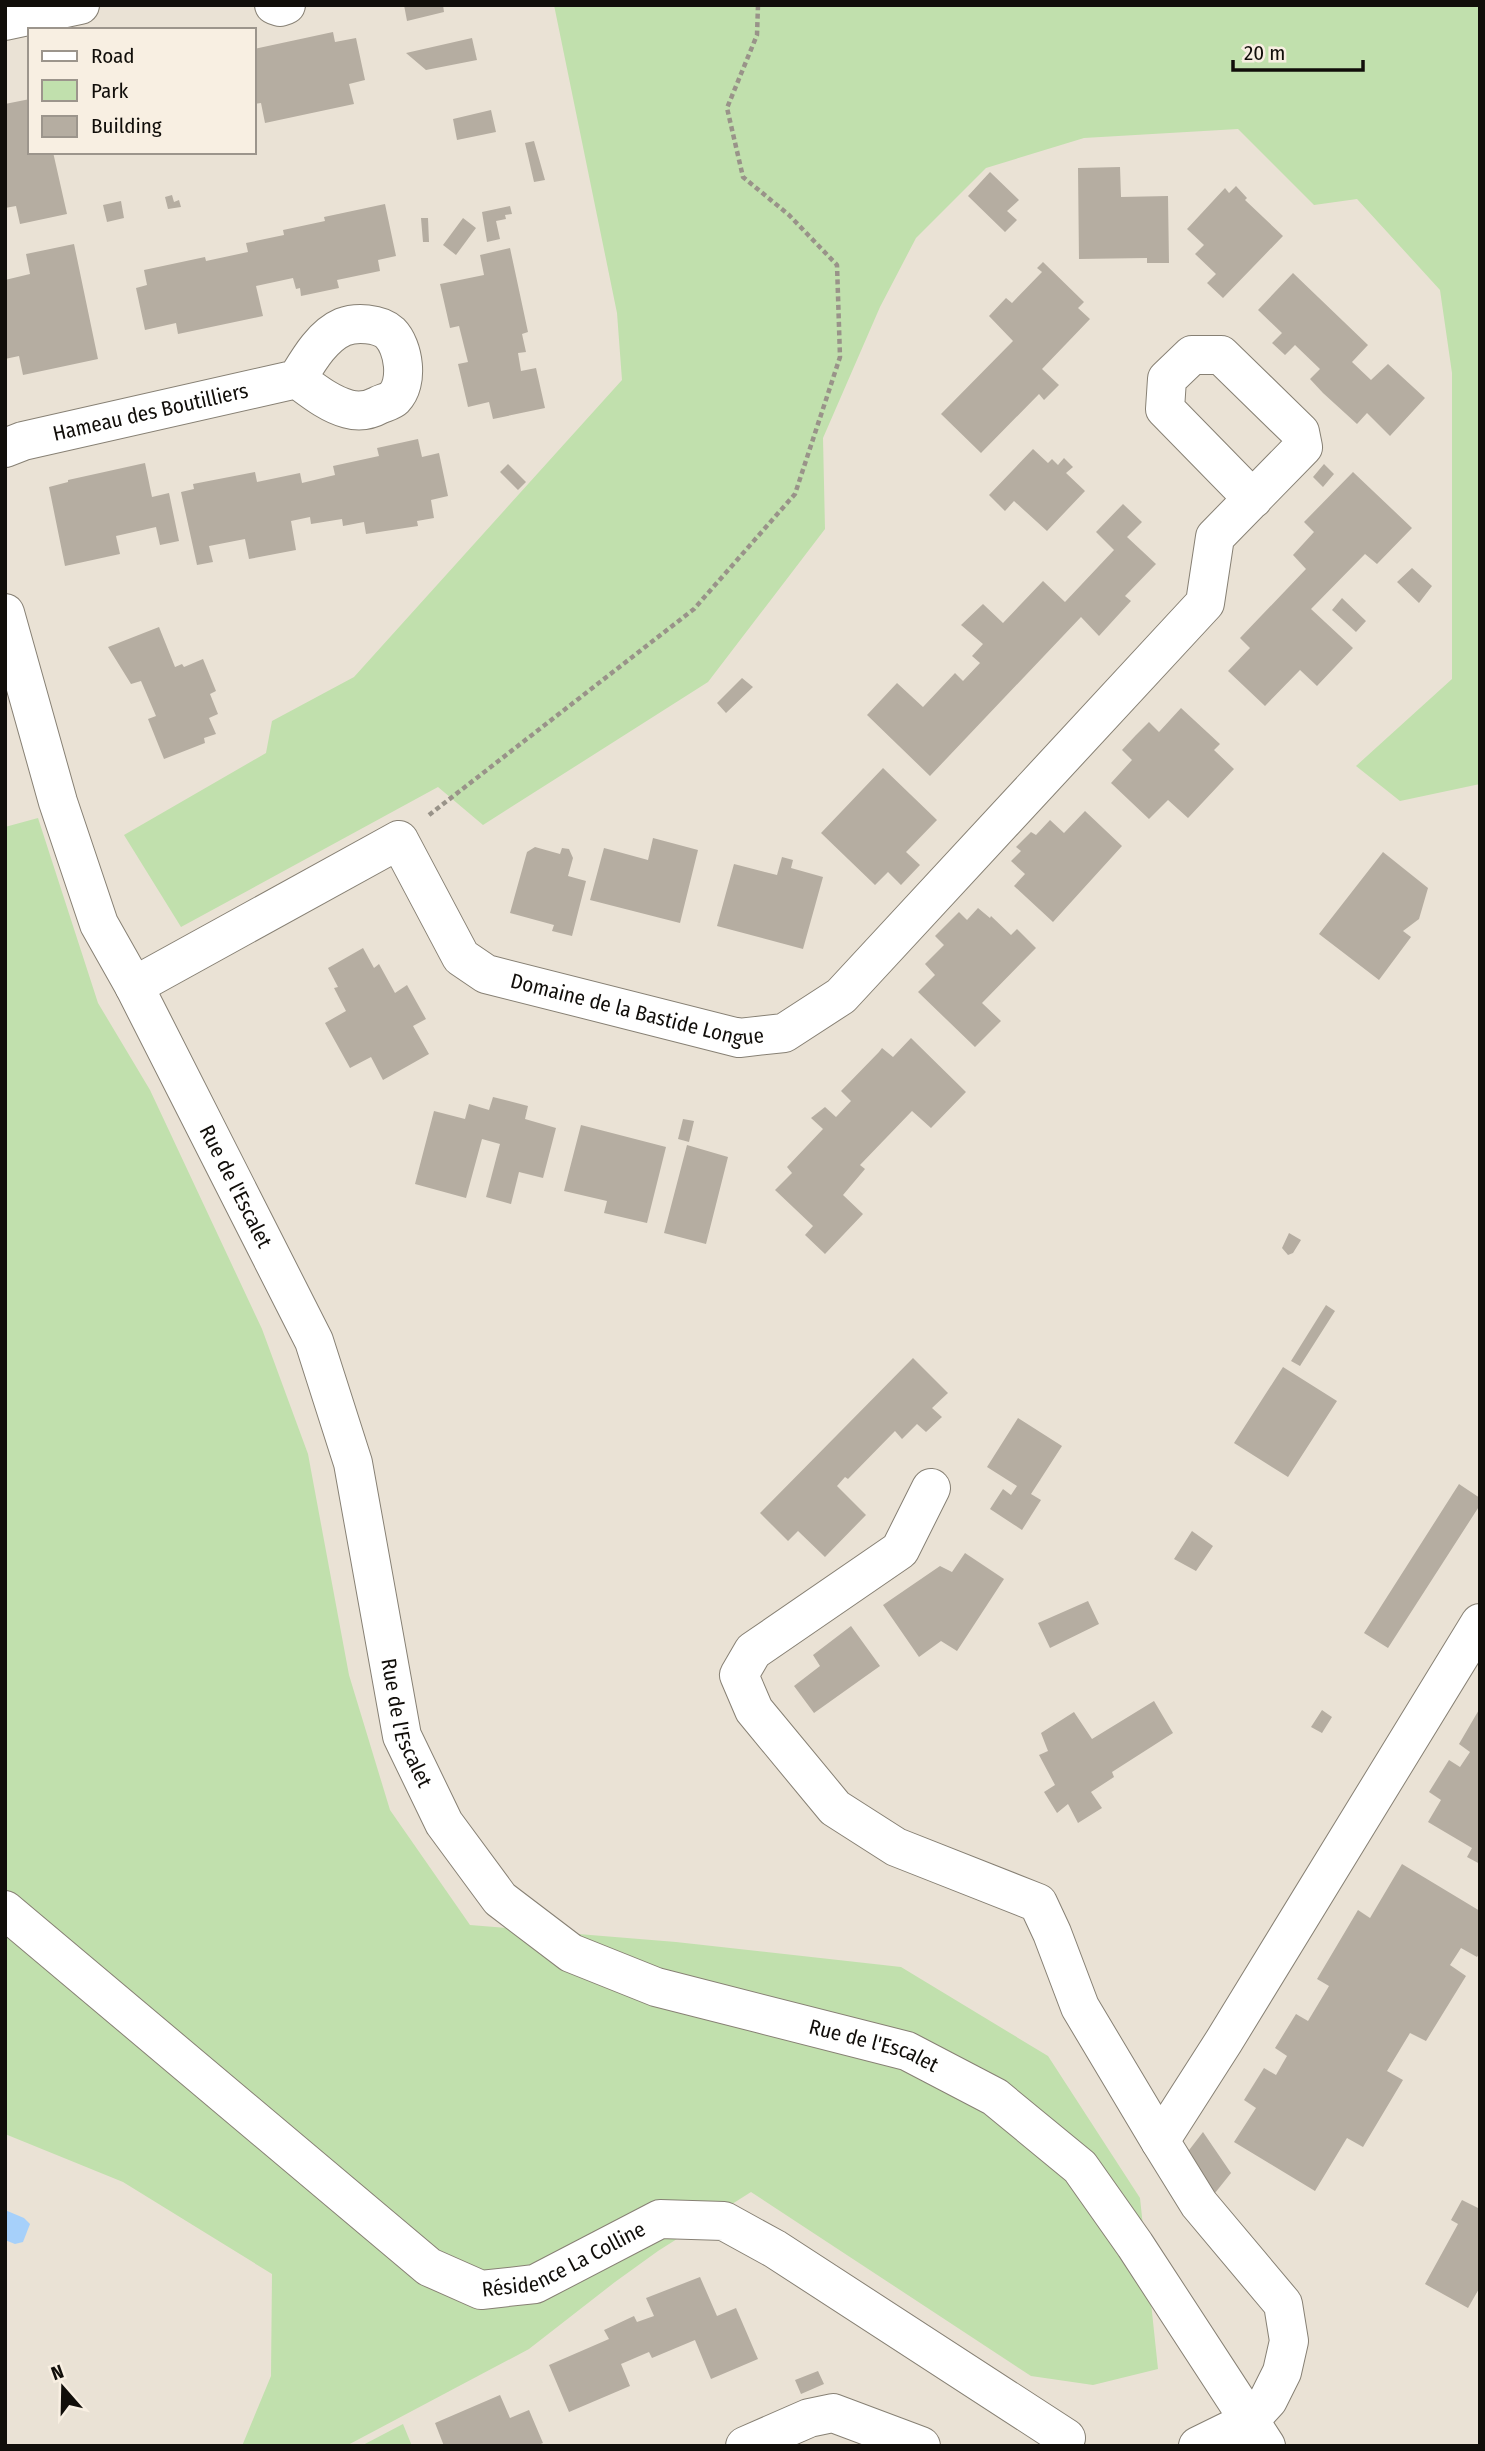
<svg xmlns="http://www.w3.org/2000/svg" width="1485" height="2451" font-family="'Fira Sans Condensed',sans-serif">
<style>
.green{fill:#c1e0ad}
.water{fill:#a6d0fa}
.building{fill:#b5ada1}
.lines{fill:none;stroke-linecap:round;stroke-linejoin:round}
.minor-casing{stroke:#878074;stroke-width:40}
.path{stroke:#999389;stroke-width:4.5;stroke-dasharray:5 3.5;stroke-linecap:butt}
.minor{stroke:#fff;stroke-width:38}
.labels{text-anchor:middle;stroke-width:5;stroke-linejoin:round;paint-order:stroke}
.street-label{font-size:21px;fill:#110e0a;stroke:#f8efe2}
</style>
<rect width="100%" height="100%" fill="#eae2d5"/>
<path class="green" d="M554 5H1480V784L1400 801 1356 766 1452 679V373L1440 290 1357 199 1314 205 1238 129 1084 138 986 168 916 238 880 307 823 438 825 529 708 682 483 825 438 787 181 927 124 835 266 753 272 721 354 677 622 380 617 313Z
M38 818 98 1003 150 1090 262 1329 308 1454 349 1675 390 1810 470 1925 676 1942 901 1967 1048 2056 1140 2198 1158 2369 1093 2385 1031 2376 751 2192 658 2251 615 2282 529 2349 346 2446H242L271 2376 272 2274 123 2182 5 2134V827Z
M403 2424 412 2446H361Z"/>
<path class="water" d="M5 2210 24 2218 30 2224 23 2242 15 2244 5 2240Z"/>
<path class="building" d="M404 5H443L444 12 407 21Z
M333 32 335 42 356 38 365 80 349 84 354 104 265 123 261 103 254 104V49Z
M472 38 477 60 426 70 406 53Z
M30 99V152H53L67 214 20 224 16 206 5 208V104Z
M491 110 496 132 457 140 453 119Z
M534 141 545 180 534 182 525 143Z
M1120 167 1121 197 1168 196 1169 263H1147V258L1079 259 1078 168Z
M990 172 1019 200 1007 211 1017 220 1005 232 968 196Z
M1236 186 1247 198 1245 200 1283 236 1223 298 1207 283 1216 274 1195 254 1204 245 1187 229 1225 188 1229 193Z
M172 195 174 202 179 200 181 207 168 209 165 197Z
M121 201 124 218 107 222 103 205Z
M385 204 396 256 378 260 380 271 337 280 339 288 301 296 300 288 296 289 293 278 256 286 263 316 178 334 176 323 145 330 136 288 147 285 144 270 205 257 206 261 248 252 246 243 284 235 283 230 325 221 324 217Z
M510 206 512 214 505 215 506 219 496 221 500 239 487 242 482 212Z
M421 218H428L429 242H423Z
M463 218 476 228 456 255 443 245Z
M74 244 98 359 23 375 19 356 5 359V280L30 274 26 254Z
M510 248 528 332 522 334 526 352 518 353 521 371 536 368 545 408 493 419 489 402 468 407 458 364 468 362 459 326 450 328 440 284 484 275 480 255Z
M1043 262 1084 302 1078 308 1090 319 1042 369 1059 385 1044 400 1039 394 981 453 941 414 1013 341 989 316 1006 298 1012 303 1042 272 1037 268Z
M1293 273 1368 345 1352 362 1371 380 1388 364 1425 398 1390 436 1367 413 1357 424 1323 393 1310 379 1320 369 1295 345 1285 355 1272 343 1282 333 1258 310Z
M418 439 422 457 439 453 448 496 431 500 434 518 417 521 418 526 366 534 364 522 343 526 342 519 311 524 310 517 291 521 296 550 249 559 245 539 209 546 213 562 197 565 181 492 194 489 193 484 255 472 257 482 300 473 302 483 335 475 333 466 379 456 377 448Z
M1033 449 1048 463 1052 459 1058 465 1064 458 1073 467 1066 473 1085 491 1047 531 1014 501 1005 511 989 495Z
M145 463 152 497 169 493 179 541 160 545 156 527 116 536 120 554 65 566 49 487 68 482V480Z
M508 464 526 482 518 490 500 472Z
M1324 464 1334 474 1323 487 1313 477Z
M1353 472 1412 528 1377 564 1365 554 1311 609 1353 648 1317 686 1300 670 1265 706 1228 671 1250 648 1240 638 1306 569 1293 555 1314 532 1304 522Z
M1123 504 1142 522 1127 537 1156 564 1125 596 1131 601 1099 636 1081 617 930 776 867 715 897 683 923 707 955 673 963 681 980 663 972 656 983 644 961 625 983 604 1003 623 1043 581 1065 602 1114 550 1096 532Z
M1412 568 1432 586 1419 603 1397 582Z
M1342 598 1366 621 1356 632 1332 610Z
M159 627 175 667 182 664 184 667 203 659 216 691 210 694 218 714 209 718 216 734 204 738 205 743 164 759 148 719 156 716 141 681 131 684 108 647Z
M742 678 753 687 726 713 717 703Z
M1181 708 1220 744 1214 750 1234 769 1188 818 1168 800 1149 819 1111 783 1132 760 1122 750 1136 735 1149 722 1159 732Z
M883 768 937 820 906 852 920 865 901 885 888 872 875 885 821 833Z
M1085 811 1122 846 1053 922 1014 886 1025 874 1011 861 1021 851 1016 847 1031 832 1036 835 1050 820 1064 833Z
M653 838 698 850 680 923 590 900 604 848 648 860Z
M535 847 560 854 562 848 569 849 573 858 568 876 586 881 572 936 552 931 554 925 510 913 527 852Z
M1383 852 1428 888 1419 919 1403 931 1411 937 1379 980 1319 934Z
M782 857 793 860 791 868 823 877 803 949 717 926 734 864 777 875Z
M978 908 990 918 991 916 1011 935 1017 929 1036 948 982 1003 1001 1021 975 1047 918 992 935 975 925 964 944 945 935 936 959 912 967 920Z
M363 948 374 968 379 964 395 993 407 985 426 1019 413 1026 429 1054 383 1080 371 1057 350 1068 325 1023 346 1011 334 988 338 987 328 968Z
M911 1038 966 1092 931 1128 912 1111 860 1165 865 1169 843 1195 863 1214 825 1254 805 1235 813 1226 775 1190 792 1173 787 1167 823 1129 811 1118 825 1107 836 1117 851 1101 841 1091 879 1052 882 1048 893 1057Z
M493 1097 528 1106 525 1119 556 1128 543 1178 519 1172 511 1204 486 1197 500 1144 482 1139 466 1198 415 1184 434 1111 465 1119 469 1104 489 1110Z
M683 1119 694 1121 689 1142 678 1139Z
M581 1125 666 1147 647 1223 604 1213 607 1201 564 1191Z
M687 1145 728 1157 706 1244 664 1233Z
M1289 1233 1301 1240 1293 1253 1288 1255 1282 1248Z
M1326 1305 1335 1311 1300 1366 1291 1361Z
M913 1358 948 1393 932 1408 942 1417 926 1432 917 1424 902 1439 895 1431 848 1479 845 1477 837 1486 866 1515 825 1557 798 1531 788 1541 760 1513Z
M1283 1367 1337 1401 1288 1477 1234 1443Z
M1018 1418 1062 1446 1031 1494 1041 1500 1022 1530 990 1509 1003 1489 1011 1495 1017 1486 987 1467Z
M1459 1484 1480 1498V1505L1388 1648 1364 1633Z
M1192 1531 1213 1546 1196 1571 1174 1559Z
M965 1553 1004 1579 957 1651 941 1641 919 1657 883 1605 940 1566 952 1572Z
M1088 1601 1099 1624 1050 1648 1038 1623Z
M851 1626 880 1666 814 1713 794 1686 820 1666 813 1655Z
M1154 1701 1173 1733 1112 1772 1114 1777 1091 1792 1102 1808 1078 1823 1068 1804 1057 1813 1044 1792 1055 1785 1039 1755 1048 1751 1041 1733 1074 1712 1092 1739Z
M1480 1708V1864L1467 1857 1472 1848 1428 1822 1441 1800 1429 1792 1449 1760 1460 1767 1470 1752 1459 1744Z
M1322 1710 1332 1717 1322 1733 1311 1727Z
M1402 1864 1480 1911V1952L1477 1957 1461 1948 1450 1965 1466 1976 1426 2041 1410 2033 1387 2071 1403 2080 1363 2147 1347 2138 1315 2191 1234 2142 1256 2108 1244 2100 1264 2068 1276 2075 1287 2056 1275 2048 1296 2014 1308 2021 1329 1986 1317 1979 1358 1910 1370 1918Z
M1203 2132 1231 2173 1211 2198 1183 2158Z
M1462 2200 1478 2208 1480 2204V2287L1468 2308 1425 2284 1458 2224 1451 2220Z
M700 2277 717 2316 736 2308 758 2359 711 2379 695 2340 652 2358 649 2352 621 2364 630 2386 569 2412 549 2365 609 2339 604 2330 634 2316 637 2322 654 2316 646 2298Z
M818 2371 824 2384 801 2394 795 2380Z
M500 2395 510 2418 529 2410 543 2443 536 2446H444L435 2423Z"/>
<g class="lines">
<defs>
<g id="minor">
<path d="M274 5 280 7 286 5"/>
<path d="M5 21 80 5"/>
<path id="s1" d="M5 448 23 441 297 379C308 361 322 336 343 327 356 322 379 323 390 333 404 347 409 383 394 398 391 401 383 403 379 405 370 410 359 412 348 409 329 404 312 390 297 379"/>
<path id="s2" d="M5 613 58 802 99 924 134 986 314 1341 353 1463 402 1736 444 1823 500 1899 571 1953 656 1987 907 2051 995 2097 1080 2167 1135 2245 1266 2446"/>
<path id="s3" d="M134 986 399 840 461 957 486 974 739 1038 784 1033 841 996 1205 603 1215 537 1303 447 1300 432 1221 355H1192L1167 379 1165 409 1253 499"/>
<path d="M931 1488 900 1550 753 1651 739 1675 754 1710 835 1808 896 1847 1038 1903 1052 1933 1080 2007 1160 2141"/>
<path id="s4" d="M5 1910 429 2267 481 2290 535 2284 660 2219 724 2221 775 2249 1066 2438"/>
<path d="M745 2446 809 2418 833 2413 921 2446"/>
<path d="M1198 2446 1249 2421 1268 2400 1282 2372 1289 2341 1283 2304 1199 2204 1160 2141 1224 2041 1480 1623"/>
</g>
</defs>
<use href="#minor" class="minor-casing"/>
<path class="path" d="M429 815 694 609 795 494 840 357 837 265 789 215 743 177 727 108 757 35 758 5"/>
<use href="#minor" class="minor"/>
</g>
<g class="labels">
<g class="street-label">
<text dy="7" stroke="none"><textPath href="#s1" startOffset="150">Hameau des Boutilliers</textPath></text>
<text dy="7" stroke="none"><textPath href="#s3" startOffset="621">Domaine de la Bastide Longue</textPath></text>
<text dy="7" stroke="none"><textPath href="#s2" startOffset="621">Rue de l'Escalet</textPath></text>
<text dy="7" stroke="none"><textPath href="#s2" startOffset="1188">Rue de l'Escalet</textPath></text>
<text dy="7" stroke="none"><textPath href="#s2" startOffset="1797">Rue de l'Escalet</textPath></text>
<text dy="7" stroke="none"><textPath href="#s4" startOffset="700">Résidence La Colline</textPath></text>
</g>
</g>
<rect width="1485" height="2451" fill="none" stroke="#110e0a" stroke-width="14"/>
<rect x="28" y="28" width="228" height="126" fill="#f8efe2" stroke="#9c958c" stroke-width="2"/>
<rect x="42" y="51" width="35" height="10" fill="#ffffff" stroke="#9c958c" stroke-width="2"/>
<text x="91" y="63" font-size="21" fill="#110e0a">Road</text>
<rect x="42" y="80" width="35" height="21" fill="#c1e0ad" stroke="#9c958c" stroke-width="2"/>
<text x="91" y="98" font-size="21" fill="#110e0a">Park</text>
<rect x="42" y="116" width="35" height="21" fill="#b5ada1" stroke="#9c958c" stroke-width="2"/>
<text x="91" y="133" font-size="21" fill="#110e0a">Building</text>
<g transform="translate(63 2388) rotate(340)" stroke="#f8efe2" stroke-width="5" paint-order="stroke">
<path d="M0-5L12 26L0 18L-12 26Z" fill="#110e0a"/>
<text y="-10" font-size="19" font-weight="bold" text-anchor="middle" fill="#110e0a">N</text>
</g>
<path d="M1233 60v10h130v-10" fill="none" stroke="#110e0a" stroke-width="3.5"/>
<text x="1244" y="60" font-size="21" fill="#110e0a" stroke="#f8efe2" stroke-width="5" paint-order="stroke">20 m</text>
</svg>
